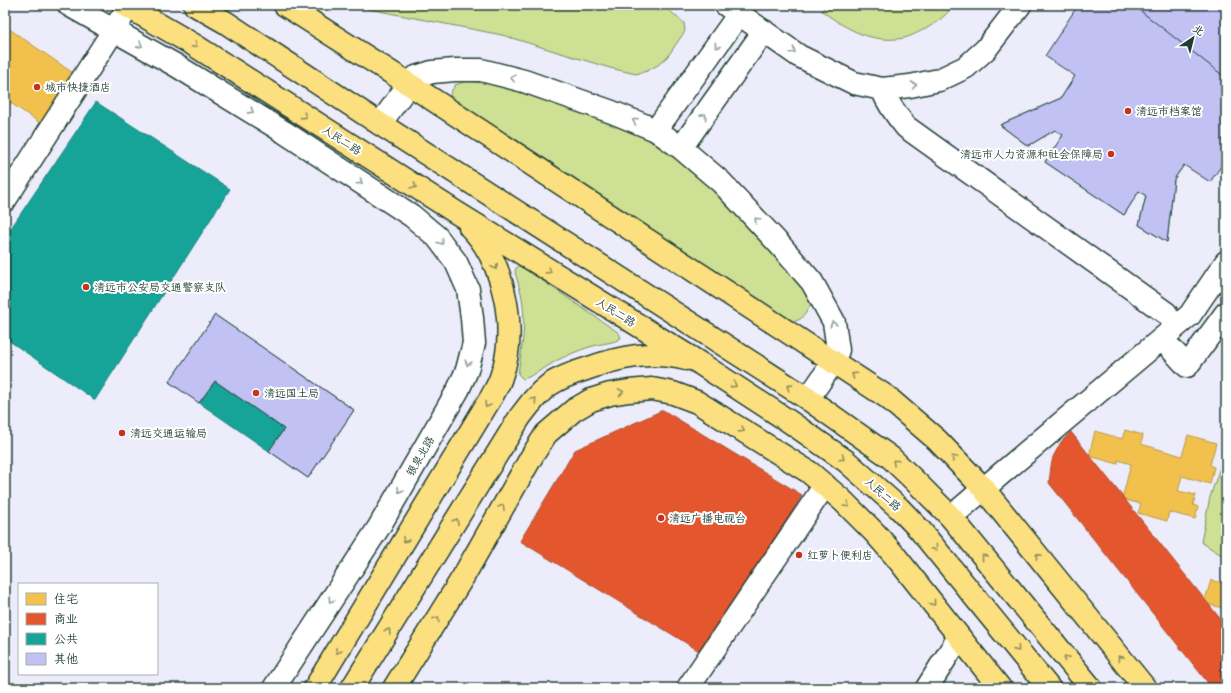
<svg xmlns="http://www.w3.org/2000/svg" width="1231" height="693" font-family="'Comic Neue','LXGW WenKai TC',sans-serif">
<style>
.green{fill:#cee094;stroke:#768e64}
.homes{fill:#f2c14e;stroke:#b39946}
.shops{fill:#e4572e;stroke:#a94f30}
.public{fill:#17a398;stroke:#19847a}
.building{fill:#c2c1f3;stroke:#1f3d34}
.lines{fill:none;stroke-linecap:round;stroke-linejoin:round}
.minor-casing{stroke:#1f3d34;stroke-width:25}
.major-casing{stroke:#1f3d34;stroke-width:25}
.minor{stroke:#fff;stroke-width:22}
.major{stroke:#fce080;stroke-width:22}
.oneway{stroke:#8f9e9a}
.oneway2{stroke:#8e8e5a}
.poi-dot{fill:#c8321e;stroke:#fff;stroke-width:1.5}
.labels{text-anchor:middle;stroke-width:4;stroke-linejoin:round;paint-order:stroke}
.poi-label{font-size:11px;fill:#1f3d34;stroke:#fff;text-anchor:start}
.street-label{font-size:11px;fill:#1f3d34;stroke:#fff}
</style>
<rect width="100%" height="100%" fill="#edecfb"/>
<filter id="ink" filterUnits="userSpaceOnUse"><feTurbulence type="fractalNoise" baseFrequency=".025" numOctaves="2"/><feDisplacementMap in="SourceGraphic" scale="8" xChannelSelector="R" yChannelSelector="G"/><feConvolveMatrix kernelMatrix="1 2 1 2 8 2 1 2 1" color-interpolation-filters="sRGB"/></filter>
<g filter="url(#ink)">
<path class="green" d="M348 5H663L684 23 685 31 668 56 658 65 647 71 636 74 610 68 502 35Z
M826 5H954C945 17 934 25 921 31 915 34 909 37 904 38 872 44 846 29 822 11Z
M467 81 493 84 610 121 644 137 663 149 702 179 806 288 811 304C803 318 802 322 785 321L454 106 450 94 455 85Z
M519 266 527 270 619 333 621 338C614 343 605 343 597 345 584 348 570 354 558 360 550 364 530 378 523 379L518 374C522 348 527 319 521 293 519 286 517 279 515 272L516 268Z
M1226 450V558L1201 542 1210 497Z"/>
<path class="homes" d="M5 26 76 75 43 125 5 99Z
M1125 430 1143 435 1141 444 1182 456 1188 435 1216 443 1210 465 1214 467 1210 484 1182 476 1178 491 1196 495 1193 505 1198 507 1195 519 1169 512 1167 521 1138 513 1141 504 1122 499 1131 464 1118 460V464L1089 456 1095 431 1122 439Z
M1211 580 1226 584V609L1204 603Z"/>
<path class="shops" d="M663 410 802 495 704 654 520 541 575 450Z
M1071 432 1226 626V688H1212L1049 483 1051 466 1053 457 1061 442Z"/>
<path class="public" d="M1075 76 1184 165 1174 179 1167 242 1139 225 1146 196 1139 191 1124 215 1045 162 1063 135 1055 130 1028 146 1000 125 1061 98Z
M96 102 230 189 95 400 5 338V237Z
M215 315 354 410 308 478 169 382Z"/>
<path class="building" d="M1078 5H1226V159L1210 182 1184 165 1174 179 1167 242 1139 225 1146 196 1139 191 1124 215 1045 162 1063 135 1055 130 1028 146 1000 125 1061 98 1075 76 1045 56Z
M1133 5H1226V78Z
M215 315 354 410 308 478 269 451 284 429 215 381 199 403 169 382Z"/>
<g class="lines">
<defs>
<path id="minor" d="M69 5 177 66 284 132 412 216 437 237 456 262 468 289 472 318 474 343 467 370 458 390 379 527 274 688
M726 5 799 56 854 83 882 89 910 86 939 80 966 67 986 49 1020 5
M882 89C888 104 896 115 906 127L1166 313
M380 124 409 84 416 77 432 72 455 70H481L524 81 612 112 656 130 681 148 721 182 780 245 812 282 834 322 838 350 834 361 808 399
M656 130 739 14
M681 148 764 31
M5 200 122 17
M1162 339 1187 366 1226 313
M951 517 1002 473 1190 315 1226 262
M688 688 825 485
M927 688 959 637"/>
<path id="major" d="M125 5 194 45 457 213 701 364 790 422 846 461 899 508 920 530 1049 688
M195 5 225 22 380 124 808 399 890 457 915 481 951 517 1091 688
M285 5 409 84 887 397 937 440 983 488 1145 688
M315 688 492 396C495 390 499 384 501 377 518 331 505 262 470 227
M352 688 520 417C529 405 537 394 549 385 561 377 573 373 586 369 619 357 652 350 686 359
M394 688 463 577 532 456 546 434 574 410 591 400 610 394 629 391 652 389 673 393 697 402 809 472 842 500 874 532 896 557 1000 688"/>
</defs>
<use href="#minor" class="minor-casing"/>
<use href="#major" class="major-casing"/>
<use href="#minor" class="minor"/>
<use href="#major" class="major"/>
</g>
<defs><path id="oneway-chevron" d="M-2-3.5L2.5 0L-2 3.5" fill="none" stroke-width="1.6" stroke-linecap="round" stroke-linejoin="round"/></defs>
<g class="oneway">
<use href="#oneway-chevron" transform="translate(140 45) rotate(29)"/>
<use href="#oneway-chevron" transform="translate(717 46) rotate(126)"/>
<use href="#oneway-chevron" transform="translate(793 51) rotate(35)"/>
<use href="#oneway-chevron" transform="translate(513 78) rotate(-166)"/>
<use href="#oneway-chevron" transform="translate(914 85) rotate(-11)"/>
<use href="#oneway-chevron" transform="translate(251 111) rotate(32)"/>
<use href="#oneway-chevron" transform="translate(704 116) rotate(-54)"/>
<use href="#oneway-chevron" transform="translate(635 121) rotate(-158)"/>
<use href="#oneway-chevron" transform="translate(360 182) rotate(34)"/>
<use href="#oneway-chevron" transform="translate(757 220) rotate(-133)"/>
<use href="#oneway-chevron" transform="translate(441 242) rotate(53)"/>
<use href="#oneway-chevron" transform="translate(833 324) rotate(-106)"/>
<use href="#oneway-chevron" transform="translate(468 363) rotate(105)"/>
<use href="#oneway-chevron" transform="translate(400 490) rotate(120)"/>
<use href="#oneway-chevron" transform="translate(331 600) rotate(123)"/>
</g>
<g class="oneway2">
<use href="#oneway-chevron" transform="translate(195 45) rotate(32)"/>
<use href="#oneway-chevron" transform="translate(304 116) rotate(33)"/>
<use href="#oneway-chevron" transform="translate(414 186) rotate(33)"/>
<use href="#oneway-chevron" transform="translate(495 267) rotate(66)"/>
<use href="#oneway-chevron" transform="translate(549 271) rotate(32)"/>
<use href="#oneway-chevron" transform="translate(854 375) rotate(-146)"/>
<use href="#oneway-chevron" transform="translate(734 385) rotate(33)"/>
<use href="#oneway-chevron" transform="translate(789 387) rotate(-147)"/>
<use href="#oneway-chevron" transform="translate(621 392) rotate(-10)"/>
<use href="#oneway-chevron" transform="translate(534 400) rotate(-48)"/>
<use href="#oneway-chevron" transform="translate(487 405) rotate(121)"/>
<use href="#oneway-chevron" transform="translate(742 430) rotate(32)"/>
<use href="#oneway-chevron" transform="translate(842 458) rotate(36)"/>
<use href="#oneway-chevron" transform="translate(954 458) rotate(-135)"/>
<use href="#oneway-chevron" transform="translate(895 462) rotate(-137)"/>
<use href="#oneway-chevron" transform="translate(847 505) rotate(46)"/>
<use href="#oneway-chevron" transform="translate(502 507) rotate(-60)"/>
<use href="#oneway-chevron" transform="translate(456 521) rotate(-58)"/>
<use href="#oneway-chevron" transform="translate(405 540) rotate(121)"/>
<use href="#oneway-chevron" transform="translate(935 548) rotate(51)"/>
<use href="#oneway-chevron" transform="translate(1038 556) rotate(-129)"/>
<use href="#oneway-chevron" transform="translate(984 557) rotate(-130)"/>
<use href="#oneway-chevron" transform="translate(933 603) rotate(51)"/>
<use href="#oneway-chevron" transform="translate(437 619) rotate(-58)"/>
<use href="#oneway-chevron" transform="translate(388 631) rotate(-58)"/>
<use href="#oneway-chevron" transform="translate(1017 649) rotate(51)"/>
<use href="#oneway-chevron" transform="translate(338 651) rotate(121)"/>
<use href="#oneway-chevron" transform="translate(1066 658) rotate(-129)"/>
<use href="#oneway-chevron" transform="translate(1120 658) rotate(-129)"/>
</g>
</g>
<g class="poi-dot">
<circle cx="37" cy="87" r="4"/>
<circle cx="1128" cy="111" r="4"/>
<circle cx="1111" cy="154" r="4"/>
<circle cx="86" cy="287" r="4"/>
<circle cx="256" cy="393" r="4"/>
<circle cx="122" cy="433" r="4"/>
<circle cx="661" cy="518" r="4"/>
<circle cx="799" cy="555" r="4"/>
</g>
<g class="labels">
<g class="poi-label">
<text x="45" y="91">城市快捷酒店</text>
<text x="1136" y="115">清远市档案馆</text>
<text x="1103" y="158" text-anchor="end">清远市人力资源和社会保障局</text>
<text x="94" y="291">清远市公安局交通警察支队</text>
<text x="264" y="397">清远国土局</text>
<text x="130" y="437">清远交通运输局</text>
<text x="669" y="522">清远广播电视台</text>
<text x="807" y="559">红萝卜便利店</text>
</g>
<g class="street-label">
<text transform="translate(342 140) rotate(33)" y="4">人民二路</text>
<text transform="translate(616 312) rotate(32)" y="4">人民二路</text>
<text transform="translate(420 456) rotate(-60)" y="4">银泉北路</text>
<text transform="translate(883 494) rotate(42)" y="4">人民二路</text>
</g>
</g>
<rect width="1231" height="693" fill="none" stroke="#fff" stroke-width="20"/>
<rect x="10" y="10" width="1211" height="673" fill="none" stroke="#1f3d34" stroke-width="1.5" filter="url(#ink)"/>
<rect x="18" y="583" width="140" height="92" fill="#ffffff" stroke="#a5b1ae"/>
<rect x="26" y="593" width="20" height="12" fill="#f2c14e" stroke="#a5b1ae"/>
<text x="54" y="603" font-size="12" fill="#1f3d34">住宅</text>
<rect x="26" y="613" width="20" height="12" fill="#e4572e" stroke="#a5b1ae"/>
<text x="54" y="623" font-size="12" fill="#1f3d34">商业</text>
<rect x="26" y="633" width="20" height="12" fill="#17a398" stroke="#a5b1ae"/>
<text x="54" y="643" font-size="12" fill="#1f3d34">公共</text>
<rect x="26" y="653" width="20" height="12" fill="#c2c1f3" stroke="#a5b1ae"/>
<text x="54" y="663" font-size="12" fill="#1f3d34">其他</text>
<g transform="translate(1193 38) rotate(35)" stroke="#ffffff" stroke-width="3" paint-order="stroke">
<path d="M0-3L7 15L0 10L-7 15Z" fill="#1f3d34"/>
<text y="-6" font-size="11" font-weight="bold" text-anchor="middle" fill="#1f3d34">北</text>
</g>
</svg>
